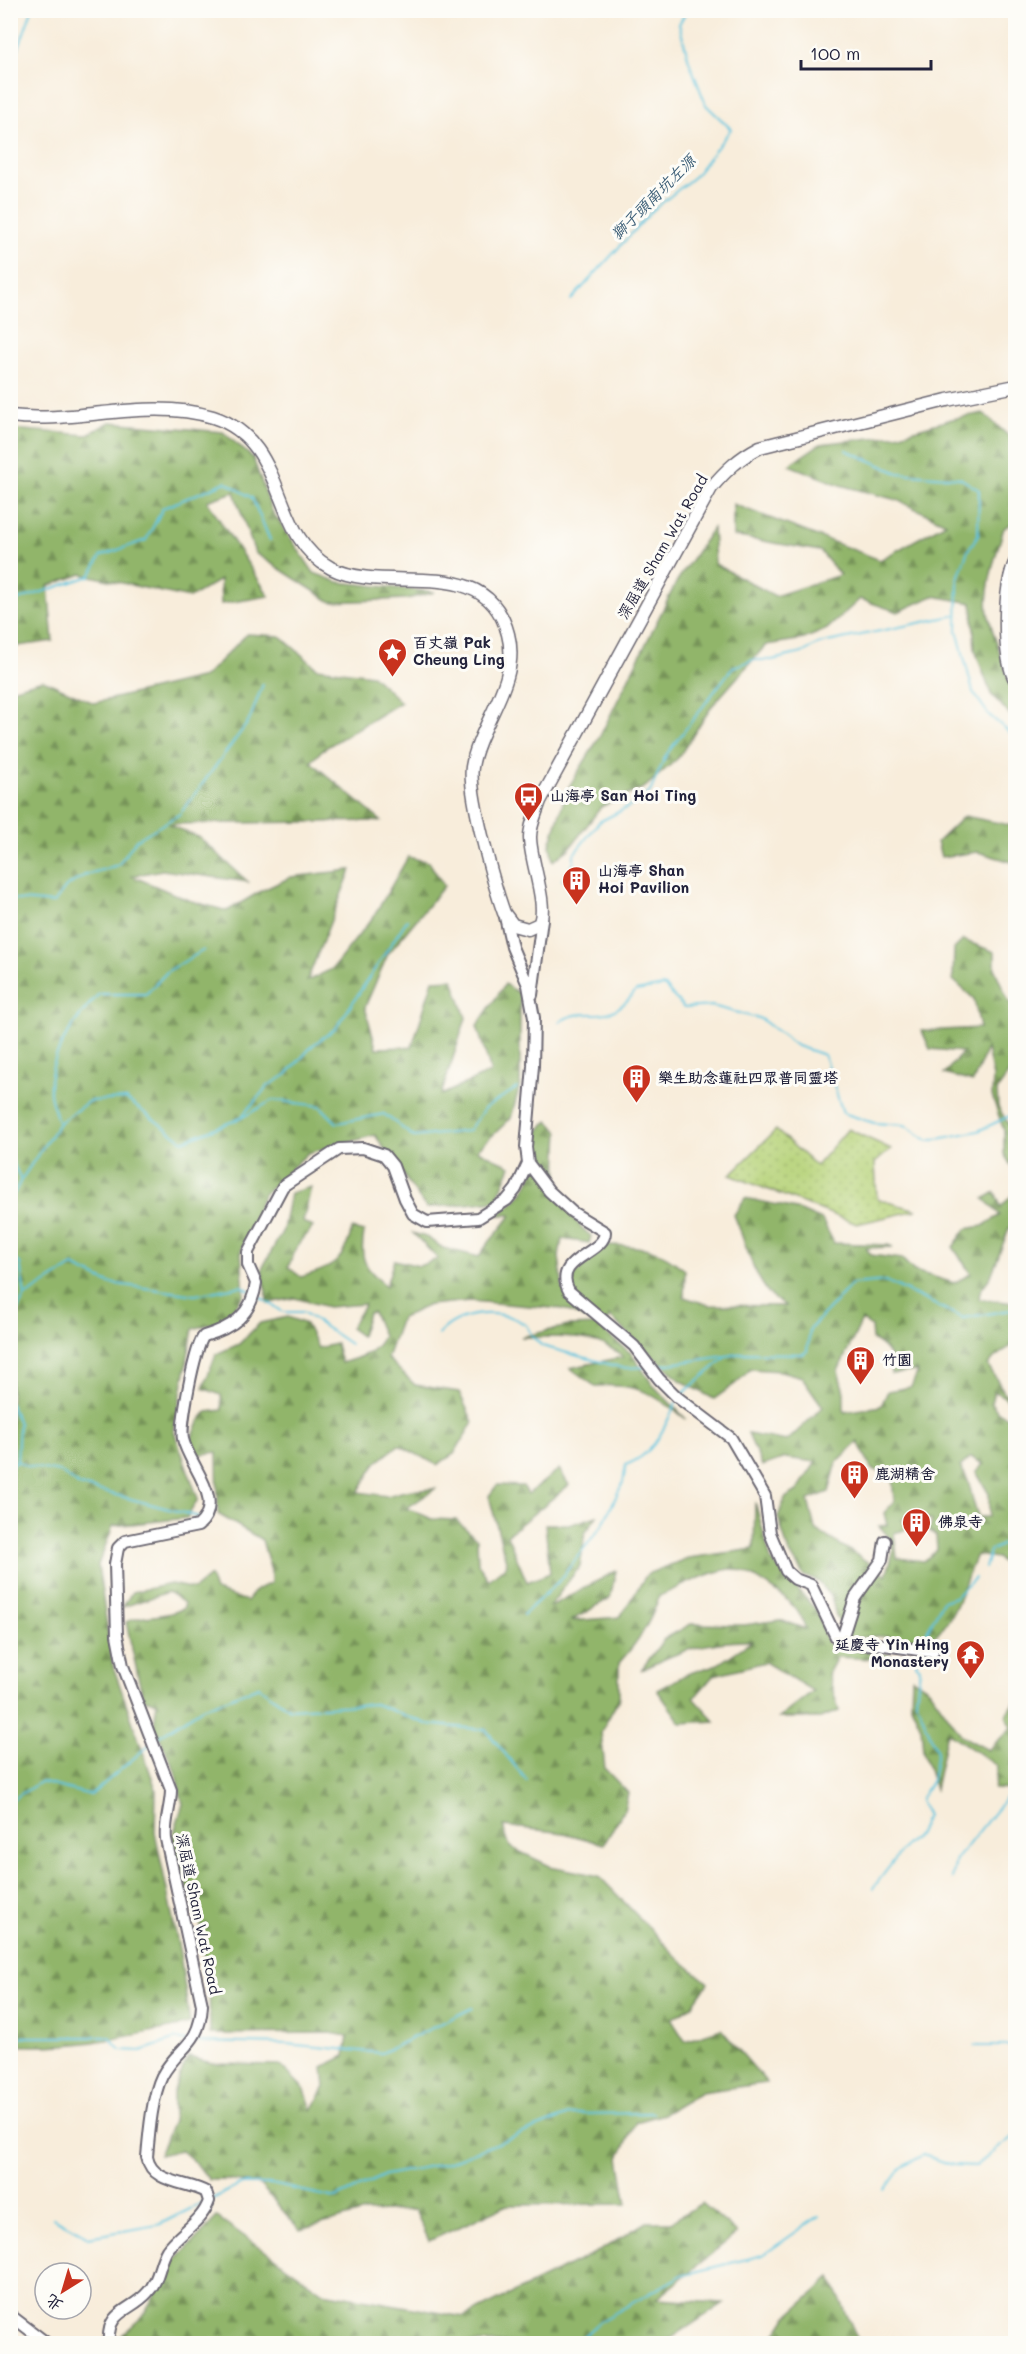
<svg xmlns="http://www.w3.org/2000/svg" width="1026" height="2354" font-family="Mali,'LXGW WenKai TC',sans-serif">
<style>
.grass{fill:url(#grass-dots);stroke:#6c7a5a;stroke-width:1.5}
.forest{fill:url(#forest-firs);stroke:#5a6c52;stroke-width:1.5;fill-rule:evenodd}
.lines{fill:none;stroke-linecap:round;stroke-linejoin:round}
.stream{stroke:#61c5df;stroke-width:2}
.minor-casing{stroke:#6d6973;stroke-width:14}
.major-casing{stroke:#6d6973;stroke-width:15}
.minor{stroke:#fff;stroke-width:10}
.major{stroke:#fff;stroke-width:12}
.labels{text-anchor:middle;stroke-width:6;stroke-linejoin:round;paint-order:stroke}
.street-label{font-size:15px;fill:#22223b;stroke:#fdfcf7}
.poi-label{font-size:15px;font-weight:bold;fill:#22223b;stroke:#fdfcf7;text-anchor:start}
.water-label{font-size:16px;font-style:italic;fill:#385b74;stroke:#fdfcf7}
</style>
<defs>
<pattern id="grass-dots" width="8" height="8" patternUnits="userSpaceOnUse" patternTransform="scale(1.5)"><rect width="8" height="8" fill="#b7d37a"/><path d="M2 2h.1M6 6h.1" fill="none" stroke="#9db56a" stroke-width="1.8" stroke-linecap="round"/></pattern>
<pattern id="forest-firs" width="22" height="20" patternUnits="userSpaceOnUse" patternTransform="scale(1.5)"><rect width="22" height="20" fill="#91b56a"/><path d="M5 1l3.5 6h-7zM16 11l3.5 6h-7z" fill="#769358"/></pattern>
</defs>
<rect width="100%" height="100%" fill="#fdfcf7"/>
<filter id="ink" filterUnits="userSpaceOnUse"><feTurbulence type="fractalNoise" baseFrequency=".0167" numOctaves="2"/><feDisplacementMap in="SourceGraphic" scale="12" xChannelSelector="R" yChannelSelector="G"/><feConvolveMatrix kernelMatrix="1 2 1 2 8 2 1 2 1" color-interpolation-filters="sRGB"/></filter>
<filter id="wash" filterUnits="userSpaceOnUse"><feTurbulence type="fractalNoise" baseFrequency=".008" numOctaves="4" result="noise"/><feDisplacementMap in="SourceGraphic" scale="24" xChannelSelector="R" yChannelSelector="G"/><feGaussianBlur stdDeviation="1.35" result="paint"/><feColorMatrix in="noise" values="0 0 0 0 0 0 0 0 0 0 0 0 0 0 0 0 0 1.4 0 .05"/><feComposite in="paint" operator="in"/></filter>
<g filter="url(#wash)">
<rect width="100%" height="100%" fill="#f8eddb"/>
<path class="grass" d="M848 1129 891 1149 875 1163 877 1199 917 1210 857 1224 730 1175 776 1130 816 1166Z"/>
<path class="forest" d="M983 413 1012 439 1016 448 1015 522 1004 528C997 551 984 589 988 613 996 650 1015 683 1015 720L991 694 975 650 972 603 933 596 898 612 860 599 827 629 804 639 766 645 712 706 678 758 645 787 601 807 569 849 553 861 550 845 567 790 599 738 677 581 713 528 715 564 775 596 840 575 820 551 733 536V504L880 560 946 523 897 500 840 485 789 465 820 444 897 435 952 419Z
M110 422 223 432 253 458 272 511 314 573 338 582 435 592 407 599 331 602 255 553 234 492 207 501 269 596 221 604 220 580 189 598 82 574 48 586 53 641 11 647V429L87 435Z
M247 634 280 636 317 668 372 675 401 702 322 750 311 762 381 821 168 824 200 838 248 882 162 870 132 876 188 900 227 911 261 891 291 877 351 870 307 981 332 969 374 916 408 857 429 862 444 886 388 954 365 1007 376 1048 412 1047 433 980 453 979 466 1018 441 1095 491 1072 477 1026 505 984 520 994V1085L511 1118 477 1150 511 1166 496 1201 426 1208 375 1135 308 1153 263 1195 241 1251 244 1295 224 1320 193 1329 174 1431 198 1499 187 1518 113 1526 98 1565 113 1666 156 1789 155 1832 180 1954 190 2024C131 2036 71 2050 11 2045V689L43 680 94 703 204 677Z
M964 816 1015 826V863L978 852 941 857 937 842Z
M963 940 995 952V970L1009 1002 1015 1004V1065L997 1090 998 1107 1012 1130 1015 1172 1004 1154V1131L992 1096 993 1077 987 1048 973 1082 944 1074 963 1052 930 1049 922 1031 980 1028 974 999 953 980 954 949Z
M548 1121 559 1132C556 1177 554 1206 591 1236L589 1243 562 1239 559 1256 563 1290 572 1285 575 1274 607 1245C645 1247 655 1246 685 1270L684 1297 709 1305 786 1306C782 1303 775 1300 771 1296 751 1272 746 1243 734 1215L745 1198 796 1209 822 1220 834 1243 888 1245 893 1247 866 1248 871 1255 902 1259 914 1271 954 1283 971 1274 953 1247 966 1229 983 1226 1000 1215 984 1199 995 1192 1001 1207 1012 1195H1015V1230L1009 1228 991 1276 980 1291 979 1299 1015 1303V1354L1012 1345 994 1358 988 1365 1006 1395 1015 1396V1412L1006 1398 994 1391 991 1403 998 1412 1015 1422V1545L1003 1551 1015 1560V1575L997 1558 976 1555C961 1587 960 1615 931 1639L873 1636 849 1639 836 1616 831 1596 819 1582 804 1576 788 1550 778 1517 785 1498 797 1491 816 1462 785 1458 762 1466 748 1434 787 1441 823 1407 802 1377 781 1371 751 1369 735 1384 714 1399 680 1380 609 1316 605 1333 632 1354 652 1384 686 1419C653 1393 638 1383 595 1386L570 1368 623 1357C597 1332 555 1338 521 1337L568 1326 599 1325 564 1309 470 1301 429 1305 401 1318 387 1358 415 1385 459 1392 473 1422 454 1454 437 1465 399 1445 376 1463 358 1492 387 1496 405 1491 435 1489 407 1508 432 1519 456 1520 477 1539 478 1564 489 1580 507 1565 489 1496 497 1485 523 1486 528 1494 559 1469 569 1485 507 1535 527 1582 550 1573 545 1524H572L597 1516 585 1533 580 1566 549 1607 616 1571 610 1598 571 1621 620 1617 647 1574 688 1558 754 1549 755 1502 771 1560 817 1611 828 1644 890 1655 893 1660 837 1657 828 1674 839 1711 820 1718H779L813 1691 765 1662 714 1675 694 1698 715 1721 681 1723 657 1690 687 1674 718 1664 752 1641C708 1640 679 1651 641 1670L664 1639 691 1624 744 1625 780 1620 806 1629C803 1622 800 1613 795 1608 786 1597 747 1569 733 1569 716 1568 676 1589 659 1596 651 1623 637 1643 619 1663V1699L601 1732 605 1769 628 1793 624 1810 604 1844 564 1833 503 1826 510 1847 550 1866 599 1876 678 1958 708 1983 692 2006 671 2019 685 2041 721 2029 767 2083 701 2092 664 2114 636 2122 619 2158 627 2204 507 2205 429 2241 415 2210 365 2212 300 2230 260 2185 227 2180H209L196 2163 181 2150 159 2155 173 2121V2093L188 2057 216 2064 280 2065 305 2090 312 2110 325 2087 323 2067 345 2056 348 2036 330 2033 210 2034 209 1969 202 1952 201 1923 186 1886 172 1839 183 1804 175 1771 154 1725 157 1702 143 1699 126 1622C146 1613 163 1619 184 1608V1603L168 1592 123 1607 132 1592 171 1584 194 1589 210 1576 215 1591 247 1601 256 1590 271 1583V1571L262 1540 218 1514 217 1452 197 1455 190 1441 200 1420 207 1412 222 1410 221 1395 203 1388 216 1354 239 1344 260 1323 288 1317 306 1324 318 1348 336 1344 341 1363C359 1358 376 1353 383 1336L373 1312 368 1313 361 1336 350 1328 365 1304 328 1307 295 1298 268 1303 262 1269 283 1230 290 1193 311 1187 303 1222 313 1227 298 1245 288 1267 301 1277C333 1267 343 1264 352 1229L364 1232C359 1261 365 1267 386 1286L394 1260 419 1266 438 1259 413 1233 426 1237 443 1248 479 1257C488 1240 501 1231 511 1215H497C532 1193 536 1170 539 1130ZM862 1320 871 1327 872 1339C888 1348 893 1356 891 1374L918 1371 911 1387 888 1391 881 1406 844 1412V1392L838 1371ZM858 1442 872 1469 892 1475 894 1502 884 1513 887 1525 879 1526C899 1546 894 1551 886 1575 864 1558 839 1545 815 1529L808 1500 829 1492 837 1462ZM971 1457 983 1464 976 1472 989 1494V1517H979C969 1499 974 1484 960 1467ZM917 1514 932 1521 929 1530 936 1536 937 1550 924 1561 897 1558 894 1533 912 1528 901 1520Z
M912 1678 929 1689 962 1736 988 1750 1012 1727 1006 1716 1015 1702V1790L994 1789 997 1766 947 1732 935 1789 923 1751 921 1727 911 1705Z
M702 2203 737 2233 656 2299 724 2303 664 2343H121L122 2335 142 2317 174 2262 217 2217 323 2292 464 2317 601 2250 646 2222H671Z
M831 2278 857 2338 854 2343H770L787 2317Z"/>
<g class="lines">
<path class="stream" d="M10 72 32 10
M571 300 652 211 695 176 731 129 706 105 689 61 679 24 687 10
M846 450 898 473 960 478 979 490 978 535 968 550 958 578 957 630 973 692 989 715 1016 738
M10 611 18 600 90 576 101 556 146 540 163 508 226 482 252 498 270 540
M562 880 574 862V854L599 822 636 803 650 792 666 755 733 667 753 660H772L802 653 818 644 957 615
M10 899 54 903 66 887 85 875 118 865 136 840 180 814 249 721 263 684
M559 1022C591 1002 604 1031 636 991L664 986 684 1008 712 1006 761 1019 797 1046 824 1055 843 1113 874 1123 905 1125 928 1141 978 1131 1016 1113
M243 1115 268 1086 286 1075 313 1045 336 1028 407 920
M58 1122C56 1113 51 1103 50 1094 47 1056 74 1020 99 994H146L168 971 204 950
M10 1157 21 1180 10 1201
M21 1180 59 1123 89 1101 126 1099 183 1141 241 1118 273 1100 320 1106 337 1123 384 1114 414 1137 468 1131 485 1108 517 1088
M10 1257 20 1263 25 1296 10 1323
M257 1295 283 1312H303L350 1344
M25 1296 73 1266 109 1283 195 1295 242 1286 250 1291
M438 1335C458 1311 501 1307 526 1325L532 1336 542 1346 623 1368 647 1367
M655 1366 726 1356
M681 1396C691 1385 721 1363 726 1356L743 1353 803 1354 807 1351 810 1329 852 1284 886 1281 963 1318 1016 1309
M10 1404 19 1423 17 1461 10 1467
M17 1461 26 1466 60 1472 78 1485 199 1517
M985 1568 990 1551 1016 1537
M523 1615 558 1582 603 1524 623 1482 626 1465C655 1454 663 1430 676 1403
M920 1645 943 1601 955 1597 975 1578
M155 1739 202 1708 259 1687 290 1709 375 1704 427 1724 486 1730 527 1781
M10 1801 40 1782 91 1795 149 1745
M952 1879 956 1860 1016 1785
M873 1888 906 1845 919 1834 927 1815 920 1800 932 1780 937 1752 916 1700 920 1668 916 1664 917 1659
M10 2037H109L120 2050 141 2051 176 2039 186 2041
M195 2042 286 2044 382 2053 472 2008
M974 2046H1016
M885 2190 901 2168 923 2155 953 2165 976 2166 1016 2134
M212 2199 242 2184H271L336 2198 385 2175 447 2163 571 2114 653 2113
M53 2218 88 2237 158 2225 204 2202
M575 2344 599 2322 682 2275 763 2255 819 2216"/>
</g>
</g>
<g filter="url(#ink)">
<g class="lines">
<defs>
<path id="minor" d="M532 995 542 919
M528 1163 549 1191 572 1212 605 1232C605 1254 551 1258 569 1291L634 1346 659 1379 677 1397 731 1438 765 1496 770 1533 786 1571 795 1579 811 1585 836 1637 841 1642 849 1645 877 1644 933 1652
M841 1642 855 1598 882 1560 885 1541
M10 2315 48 2344
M109 2344C106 2309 131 2312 148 2292 159 2281 159 2263 167 2250 179 2233 202 2222 209 2201L206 2192C187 2181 152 2184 147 2157 149 2134 152 2096 162 2076 178 2046 200 2047 202 2005L166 1839C164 1822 171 1807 171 1790L123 1666 117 1635 115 1564 118 1548 125 1541 198 1526C227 1501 189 1466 183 1439 180 1425 195 1345 204 1336 232 1328 252 1315 256 1283L248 1265V1252L283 1186 339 1149 363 1148 384 1155 393 1166 405 1199 413 1214 427 1222 478 1218 507 1200 516 1189 528 1163 526 1147 533 1066 534 1018 528 985 512 947 505 917"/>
<path id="major" d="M10 416C77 424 148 397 213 417 290 442 269 536 331 568 387 597 486 550 508 634 521 682 479 723 472 767 468 793 494 885 504 913L513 925 528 929 539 924C549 906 530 861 530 837 530 825 536 813 540 801L711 488C726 470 739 458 760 447L947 400 1016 386
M1016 561C1003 583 1002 658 1016 681"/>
</defs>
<use href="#minor" class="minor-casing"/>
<use href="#major" class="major-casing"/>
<use href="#minor" class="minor"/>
<use href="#major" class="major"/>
</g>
</g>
<defs>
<symbol id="sight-pin" viewBox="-11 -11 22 30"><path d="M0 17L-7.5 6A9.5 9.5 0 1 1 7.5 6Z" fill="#c8321e" stroke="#fdfcf7"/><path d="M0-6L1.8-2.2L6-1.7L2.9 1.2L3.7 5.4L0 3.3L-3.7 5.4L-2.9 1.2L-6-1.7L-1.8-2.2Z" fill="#fff"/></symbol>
<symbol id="bus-pin" viewBox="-11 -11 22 30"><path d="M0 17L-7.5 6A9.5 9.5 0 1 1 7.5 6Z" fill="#c8321e" stroke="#fdfcf7"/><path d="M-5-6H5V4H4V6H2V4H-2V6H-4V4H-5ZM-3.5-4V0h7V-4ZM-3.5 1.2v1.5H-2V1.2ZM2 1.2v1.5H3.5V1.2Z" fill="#fff"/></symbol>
<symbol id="building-pin" viewBox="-11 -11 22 30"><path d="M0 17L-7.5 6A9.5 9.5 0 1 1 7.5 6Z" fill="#c8321e" stroke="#fdfcf7"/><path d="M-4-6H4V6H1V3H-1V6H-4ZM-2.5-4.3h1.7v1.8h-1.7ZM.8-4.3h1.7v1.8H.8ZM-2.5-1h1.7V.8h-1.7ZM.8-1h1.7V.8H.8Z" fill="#fff"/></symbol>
<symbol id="temple-pin" viewBox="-11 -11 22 30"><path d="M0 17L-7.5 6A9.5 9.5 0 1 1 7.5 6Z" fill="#c8321e" stroke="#fdfcf7"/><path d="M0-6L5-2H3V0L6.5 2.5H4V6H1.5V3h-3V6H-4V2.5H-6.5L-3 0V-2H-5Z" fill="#fff"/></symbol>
</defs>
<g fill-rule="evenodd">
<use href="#sight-pin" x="376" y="636" width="33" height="45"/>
<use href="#bus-pin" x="512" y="780" width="33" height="45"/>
<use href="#building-pin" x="560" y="864" width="33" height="45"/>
<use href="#building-pin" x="620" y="1062" width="33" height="45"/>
<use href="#building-pin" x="844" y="1344" width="33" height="45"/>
<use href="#building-pin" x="838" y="1458" width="33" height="45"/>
<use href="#building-pin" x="900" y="1506" width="33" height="45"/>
<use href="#temple-pin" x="954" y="1638" width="33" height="45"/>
</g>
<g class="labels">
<g class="street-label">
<text transform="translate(663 547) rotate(-60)" y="5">深屈道 Sham Wat Road</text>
<text transform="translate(198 1914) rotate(78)" y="5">深屈道 Sham Wat Road</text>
</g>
<g class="poi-label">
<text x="413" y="648">百丈嶺 Pak<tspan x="413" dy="17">Cheung Ling</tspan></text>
<text x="550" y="801">山海亭 San Hoi Ting</text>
<text x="598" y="876">山海亭 Shan<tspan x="598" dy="17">Hoi Pavilion</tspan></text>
<text x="658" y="1083">樂生助念蓮社四眾普同靈塔</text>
<text x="882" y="1365">竹園</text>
<text x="875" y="1479">鹿湖精舍</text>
<text x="938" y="1527">佛泉寺</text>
<text x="949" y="1650" text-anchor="end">延慶寺 Yin Hing<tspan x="949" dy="17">Monastery</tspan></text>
</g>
<g class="water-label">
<text transform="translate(653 197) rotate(-45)" y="6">獅子頭南坑左源</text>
</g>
</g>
<rect width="1026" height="2354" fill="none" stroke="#fdfcf7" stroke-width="36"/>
<g transform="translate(63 2291) rotate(217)"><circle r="28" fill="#fdfcf7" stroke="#a5a5ac" stroke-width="1.5"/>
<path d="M0-4.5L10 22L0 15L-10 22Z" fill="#c8321e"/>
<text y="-9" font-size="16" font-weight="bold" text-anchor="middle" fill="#22223b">北</text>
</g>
<path d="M801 60v9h130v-9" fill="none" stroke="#22223b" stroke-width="3"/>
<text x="810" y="60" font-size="18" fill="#22223b" stroke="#fdfcf7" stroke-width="4.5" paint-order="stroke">100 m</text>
</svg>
